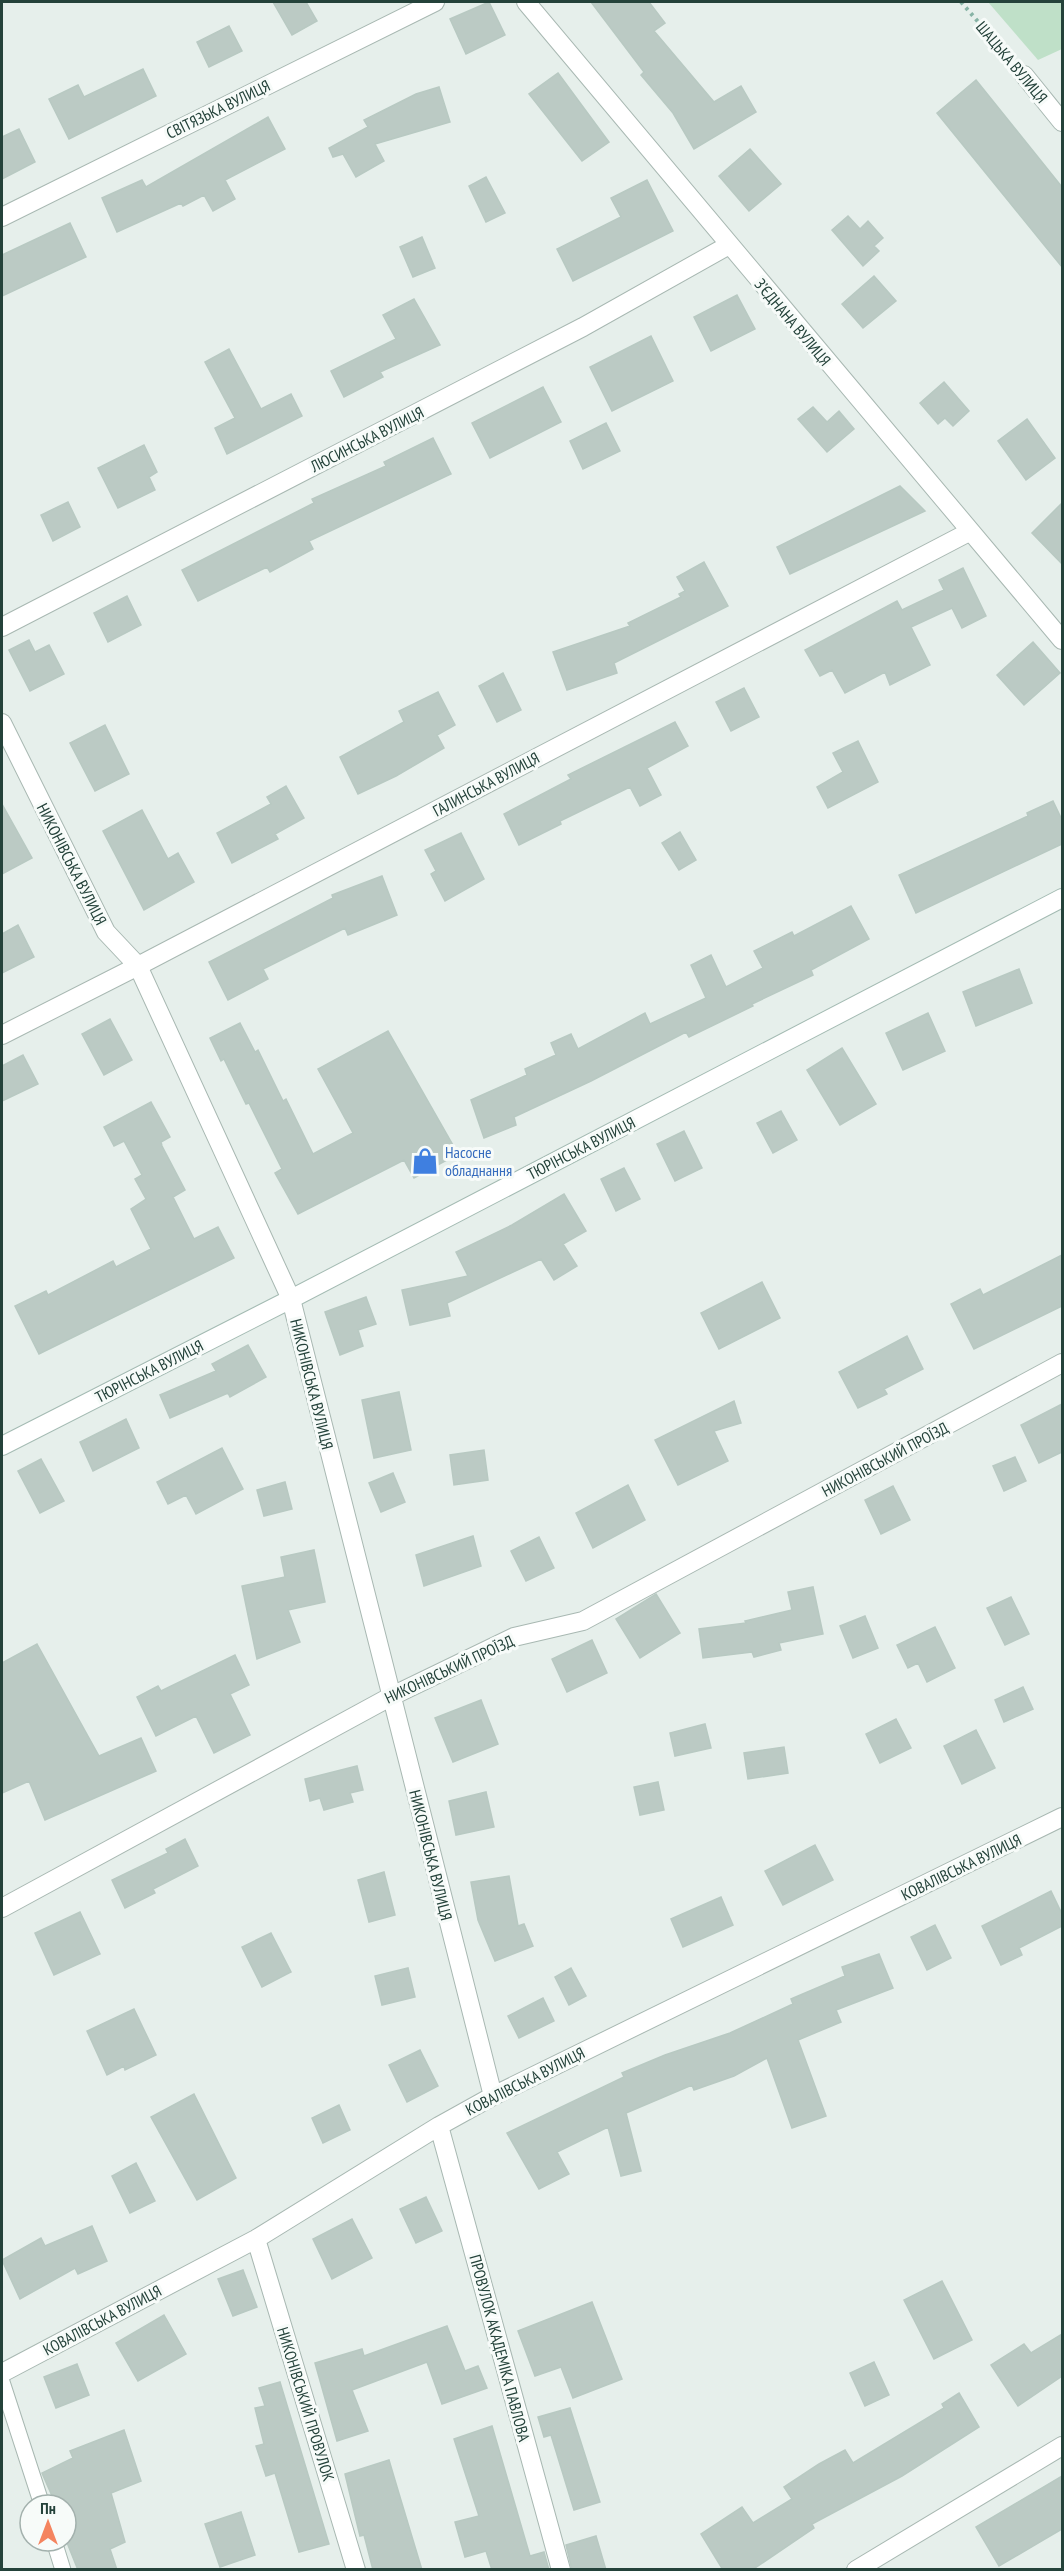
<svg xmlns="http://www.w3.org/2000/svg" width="1064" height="2571" font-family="'PT Sans Narrow',sans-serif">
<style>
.green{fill:#bfe0c8}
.building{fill:#bbcac4;stroke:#b8c9c2;stroke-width:1.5}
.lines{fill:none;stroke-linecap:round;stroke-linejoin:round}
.service-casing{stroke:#a8b8b2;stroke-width:17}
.minor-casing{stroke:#a8b8b2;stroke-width:20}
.secondary-casing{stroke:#a4bbb3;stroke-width:20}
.path{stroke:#86b3a5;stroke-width:4;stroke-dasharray:3 4.5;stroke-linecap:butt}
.service{stroke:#fff;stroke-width:15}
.minor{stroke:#fff;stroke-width:18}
.secondary{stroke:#fff;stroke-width:18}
.labels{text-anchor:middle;stroke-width:6;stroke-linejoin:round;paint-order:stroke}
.street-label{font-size:16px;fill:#24423a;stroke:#f7fbf9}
.shop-label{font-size:16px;fill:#366cbe;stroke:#f7fbf9;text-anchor:start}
</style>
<rect width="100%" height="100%" fill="#e6efeb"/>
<path class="green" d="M988 2H1062V49L1038 60Z"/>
<path class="building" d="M273 2H306L317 21 292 35Z
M489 2 505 35 466 54 450 19Z
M591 2H649L665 23 654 31 714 102 741 86 756 112 694 149 673 113 641 75 644 72Z
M229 26 242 51 209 67 197 42Z
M143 69 156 96 69 139 49 99 78 85 84 97Z
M558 73 609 142 582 161 529 94Z
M976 80 1062 187V267L937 113Z
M439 87 450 122 375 144 384 161 356 177 343 154 333 157 329 148 368 127 364 120 416 94Z
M268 117 285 149 225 180 235 199 213 211 204 195 183 206 181 203 117 232 102 198 142 180 146 187Z
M19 129 35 162 2 179V137Z
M750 149 781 184 749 211 719 176Z
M486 177 505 213 486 222 469 186Z
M647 180 673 231 573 281 557 249 621 217 611 198Z
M848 216 860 229 868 221 883 238 874 246 879 251 863 266 832 230Z
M70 223 86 257 2 296V255Z
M422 237 435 268 413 277 400 247Z
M874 276 896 301 863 328 842 304Z
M737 295 755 329 711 351 694 317Z
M414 299 440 345 380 372 383 377 344 397 331 371 396 339 383 315Z
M651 336 673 381 612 411 590 367Z
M229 349 261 409 291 394 302 416 227 454 215 428 235 418 205 362Z
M944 382 969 411 953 426 945 418 938 424 920 403Z
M543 387 561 422 490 458 472 423Z
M813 407 827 422 839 411 854 429 827 452 798 419Z
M1027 419 1055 458 1026 480 998 441Z
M606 423 620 451 583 469 570 441Z
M433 438 451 474 309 541 313 549 270 572 267 567 198 601 182 570 314 503 312 499 386 466 384 462Z
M144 445 157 472 149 477 155 490 118 508 98 468Z
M900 486 925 511 790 574 777 547Z
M68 502 80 527 53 541 41 515Z
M1062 503V564L1032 533Z
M704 562 728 606 614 663 617 673 567 690 553 652 630 626 628 623 681 597 679 594 685 591 677 577Z
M963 568 986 616 962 628 952 608 911 627 930 665 890 685 885 672 845 693 832 670 820 676 805 650 897 601 902 610 944 590 939 580Z
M127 596 141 625 108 642 94 613Z
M29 640 35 652 49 645 64 674 30 691 9 650Z
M1033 642 1060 673 1024 705 997 675Z
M503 673 521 710 497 722 479 686Z
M744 688 759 717 731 731 716 702Z
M438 692 455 725 437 735 444 748 396 776 358 794 340 757 404 722 399 711Z
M675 722 688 746 647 768 661 795 640 806 630 787 560 821 561 824 519 845 504 814 571 779 568 775Z
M105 725 129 774 95 791 70 743Z
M858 741 878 782 828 808 817 787 843 772 833 753Z
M286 786 304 818 275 834 278 839 232 863 217 833 271 804 267 797Z
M1053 801 1062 820V844L916 913 899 875 1028 816 1027 813Z
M2 804 32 858 2 874Z
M142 810 168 859 178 853 194 882 144 910 103 831Z
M680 832 696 860 679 870 662 843Z
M461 833 484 879 445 901 431 874 436 871 425 850Z
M382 876 397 915 348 935 345 928 263 969 268 979 228 1000 209 962 333 898 332 895Z
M851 906 869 939 811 970 813 975 752 1004 753 1006 689 1037 686 1032 591 1081 514 1117 516 1125 484 1138 471 1100 527 1075 525 1069 556 1055 551 1043 571 1034 578 1049 645 1013 650 1024 706 998 691 965 711 955 726 987 763 968 754 951 792 932 794 936Z
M18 925 34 957 2 973V934Z
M1019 969 1032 1003 976 1026 963 992Z
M928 1013 945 1051 903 1070 886 1033Z
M110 1019 132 1060 104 1075 82 1034Z
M240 1023 255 1052 258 1050 283 1101 286 1099 313 1154 353 1133 318 1069 388 1031 458 1154 414 1178 404 1160 298 1214 275 1173 282 1169 249 1103 246 1104 224 1059 221 1061 210 1038Z
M842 1048 876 1104 840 1125 807 1070Z
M23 1055 38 1084 2 1101V1066Z
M151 1102 170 1137 161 1142 162 1146 185 1190 173 1197 194 1239 218 1227 234 1258 39 1354 15 1306 46 1291 48 1295 113 1261 116 1267 151 1249 131 1209 146 1199 135 1179 142 1175 124 1141 114 1146 104 1127Z
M781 1111 797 1140 773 1153 757 1123Z
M684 1131 702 1168 675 1181 657 1144Z
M624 1168 640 1199 616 1211 601 1179Z
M564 1194 586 1231 563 1244 577 1266 554 1280 541 1259 447 1303 450 1316 410 1325 402 1290 468 1276 456 1252 512 1225Z
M1062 1255V1306L974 1349 951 1304 980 1289 983 1295Z
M762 1282 780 1318 719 1349 701 1313Z
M366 1297 376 1324 358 1330 363 1346 340 1355 325 1312Z
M907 1336 923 1369 884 1389 887 1394 858 1408 839 1372Z
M248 1345 266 1377 230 1397 228 1393 170 1418 160 1395 216 1371 212 1364Z
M399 1392 411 1450 374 1458 362 1400Z
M734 1401 741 1423 714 1431 728 1461 678 1485 655 1440Z
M1062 1404V1452L1039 1463 1021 1425Z
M126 1419 139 1448 93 1471 80 1442Z
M222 1448 243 1489 196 1514 186 1495 168 1504 157 1482Z
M484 1450 488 1480 454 1485 450 1455Z
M1015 1457 1026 1481 1004 1491 993 1466Z
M41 1459 64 1501 40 1513 18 1471Z
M393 1473 405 1502 381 1512 369 1483Z
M285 1482 292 1509 264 1516 257 1490Z
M628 1485 645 1520 593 1548 576 1513Z
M893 1486 910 1520 881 1534 865 1500Z
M473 1536 481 1566 424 1586 416 1555Z
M539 1537 554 1568 526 1581 511 1551Z
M314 1550 325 1602 288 1610 300 1642 257 1659 242 1586 285 1577 281 1557Z
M813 1587 823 1634 779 1643 781 1650 754 1657 752 1652 703 1658 699 1629 746 1623 745 1621 792 1610 788 1592Z
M656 1594 680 1633 640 1658 616 1619Z
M1011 1597 1029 1634 1005 1645 987 1608Z
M865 1616 878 1648 853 1658 840 1626Z
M935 1627 955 1668 927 1682 918 1663 908 1668 897 1645Z
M592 1640 607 1673 567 1692 552 1659Z
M37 1644 99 1756 141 1738 156 1771 45 1820 29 1781 2 1793V1663Z
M235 1655 249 1685 230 1694 250 1735 214 1753 196 1716 156 1736 137 1697 158 1686 161 1691Z
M1023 1687 1033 1709 1004 1722 995 1700Z
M481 1700 498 1744 453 1762 435 1718Z
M896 1719 911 1748 880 1763 866 1734Z
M705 1724 711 1748 675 1756 670 1733Z
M976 1730 995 1768 962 1784 944 1746Z
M784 1747 788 1773 748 1779 744 1753Z
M357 1766 363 1790 350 1793 353 1802 324 1810 320 1798 310 1801 305 1779Z
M658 1782 664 1810 640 1815 634 1787Z
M486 1792 494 1827 456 1835 449 1801Z
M185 1839 198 1866 153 1889 155 1893 125 1908 112 1880 168 1853 166 1849Z
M815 1845 833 1880 783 1905 765 1871Z
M384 1872 395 1915 369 1922 358 1880Z
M509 1876 518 1926 524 1924 533 1946 495 1961 478 1920 471 1882Z
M1051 1891 1062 1914V1926L1019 1948 1022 1955 1001 1965 982 1926Z
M721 1897 733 1925 683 1947 671 1919Z
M80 1912 100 1954 54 1975 35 1933Z
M935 1925 951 1958 927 1970 911 1937Z
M271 1933 291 1972 262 1987 242 1947Z
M879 1954 893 1988 836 2010 841 2022 798 2040 826 2116 792 2128 767 2058 734 2076 694 2090 692 2085 626 2113 641 2171 621 2176 608 2127 557 2152 569 2174 539 2189 507 2133 624 2077 622 2073 665 2055 730 2033 793 2004 791 1999 845 1976 842 1967Z
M408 1968 415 1997 382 2005 375 1976Z
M571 1968 586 1996 569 2005 555 1977Z
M543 1998 554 2021 519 2038 508 2016Z
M134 2009 156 2055 125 2070 124 2066 107 2075 87 2031Z
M420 2050 438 2086 407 2102 389 2065Z
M194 2094 236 2178 197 2200 151 2117Z
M339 2105 350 2130 323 2143 312 2118Z
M136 2163 155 2201 130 2213 112 2176Z
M426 2197 442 2231 416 2243 400 2209Z
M352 2219 372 2258 332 2279 313 2239Z
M92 2226 107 2261 78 2274 75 2268 20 2299 2 2260 41 2238 45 2246Z
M243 2270 257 2307 233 2316 218 2279Z
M942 2281 972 2340 934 2359 904 2300Z
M592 2302 622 2379 573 2398 561 2367 535 2376 518 2331Z
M164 2315 186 2354 138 2381 116 2343Z
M447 2326 465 2371 478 2366 487 2388 442 2404 427 2362 352 2390 368 2431 337 2441 315 2363 362 2349 364 2356Z
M1062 2334V2376L1018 2406 991 2365 1024 2344 1031 2353Z
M874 2362 889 2395 865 2406 850 2373Z
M77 2364 89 2395 56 2408 44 2377Z
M280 2382 329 2544 299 2552 275 2473 266 2476 256 2446 264 2444 255 2408 265 2406 259 2388Z
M959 2393 979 2427 902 2476 812 2524 814 2528 752 2570H723L701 2534 742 2507 753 2523 792 2499 784 2487 819 2464 845 2450 853 2463 944 2408 942 2404Z
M570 2408 600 2502 574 2510 551 2435 544 2437 538 2417Z
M492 2426 530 2556 544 2552 549 2570H492L486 2551 465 2557 455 2522 479 2516 454 2439Z
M124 2430 141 2481 111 2493 125 2542 110 2549 117 2570H78L66 2540V2505H56L42 2473 73 2458 70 2451Z
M389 2460 400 2497 422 2570H373L364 2535 360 2536 345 2474Z
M1062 2476V2529L999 2566 976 2527Z
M241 2512 255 2555 220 2567 205 2524Z
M596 2536 606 2570H572L566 2545Z"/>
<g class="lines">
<defs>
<path id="service" d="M2 2382 42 2505
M54 2541 63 2570"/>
<path id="minor" d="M526 2 1062 640
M1024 75 1062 122
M2 217 435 2
M2 627 583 327 729 245
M2 723 106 932 138 966 291 1299 493 2096
M2 1035 138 966 969 532
M2 1908 390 1697 514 1637 583 1621 1062 1363
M439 2126 561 2570
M256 2239 356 2570
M2 2373 256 2239 439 2126 493 2096 1062 1817
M856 2570 1062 2446"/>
<path id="secondary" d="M2 1446 291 1299 1062 898"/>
</defs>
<use href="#service" class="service-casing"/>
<use href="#minor" class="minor-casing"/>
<use href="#secondary" class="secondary-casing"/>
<path class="path" d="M961 2 1012 61"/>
<use href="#service" class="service"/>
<use href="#minor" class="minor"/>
<use href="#secondary" class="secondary"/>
</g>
<defs>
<symbol id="shop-bare" viewBox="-9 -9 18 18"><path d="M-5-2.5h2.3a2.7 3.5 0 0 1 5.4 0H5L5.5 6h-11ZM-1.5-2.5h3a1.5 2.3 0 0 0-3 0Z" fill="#3f7fe0" stroke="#f7fbf9" stroke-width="2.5" paint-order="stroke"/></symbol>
</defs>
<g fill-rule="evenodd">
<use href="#shop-bare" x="406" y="1142" width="38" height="38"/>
</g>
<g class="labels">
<g class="street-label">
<text transform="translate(1012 62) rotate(50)" y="6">ШАЦЬКА ВУЛИЦЯ</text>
<text transform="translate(218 109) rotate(-26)" y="6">СВІТЯЗЬКА ВУЛИЦЯ</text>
<text transform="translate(793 322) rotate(50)" y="6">З’ЄДНАНА ВУЛИЦЯ</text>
<text transform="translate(367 439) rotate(-27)" y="6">ЛЮСИНСЬКА ВУЛИЦЯ</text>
<text transform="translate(486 784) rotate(-28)" y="6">ГАЛИНСЬКА ВУЛИЦЯ</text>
<text transform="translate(72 864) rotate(63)" y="6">НИКОНІВСЬКА ВУЛИЦЯ</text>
<text transform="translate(581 1148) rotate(-27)" y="6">ТЮРІНСЬКА ВУЛИЦЯ</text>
<text transform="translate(149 1371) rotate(-27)" y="6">ТЮРІНСЬКА ВУЛИЦЯ</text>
<text transform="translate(312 1384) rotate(76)" y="6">НИКОНІВСЬКА ВУЛИЦЯ</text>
<text transform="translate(885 1459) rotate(-28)" y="6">НИКОНІВСЬКИЙ ПРОЇЗД</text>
<text transform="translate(449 1669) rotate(-25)" y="6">НИКОНІВСЬКИЙ ПРОЇЗД</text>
<text transform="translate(431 1855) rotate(76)" y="6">НИКОНІВСЬКА ВУЛИЦЯ</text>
<text transform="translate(961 1867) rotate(-26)" y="6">КОВАЛІВСЬКА ВУЛИЦЯ</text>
<text transform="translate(525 2081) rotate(-27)" y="6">КОВАЛІВСЬКА ВУЛИЦЯ</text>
<text transform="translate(102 2320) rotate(-28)" y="6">КОВАЛІВСЬКА ВУЛИЦЯ</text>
<text transform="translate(500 2348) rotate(75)" y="6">ПРОВУЛОК АКАДЕМІКА ПАВЛОВА</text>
<text transform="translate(306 2404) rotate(73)" y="6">НИКОНІВСЬКИЙ ПРОВУЛОК</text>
</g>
<g class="shop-label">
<text x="445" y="1158">Насосне<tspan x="445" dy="18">обладнання</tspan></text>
</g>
</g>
<rect width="1064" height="2571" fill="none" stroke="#24423a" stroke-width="6"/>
<g transform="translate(48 2523)"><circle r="28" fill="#f7fbf9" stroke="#a3b1ad" stroke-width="1.5"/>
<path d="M0-4.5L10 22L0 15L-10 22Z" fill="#f4845f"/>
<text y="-9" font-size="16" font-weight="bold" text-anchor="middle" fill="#24423a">Пн</text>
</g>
</svg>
